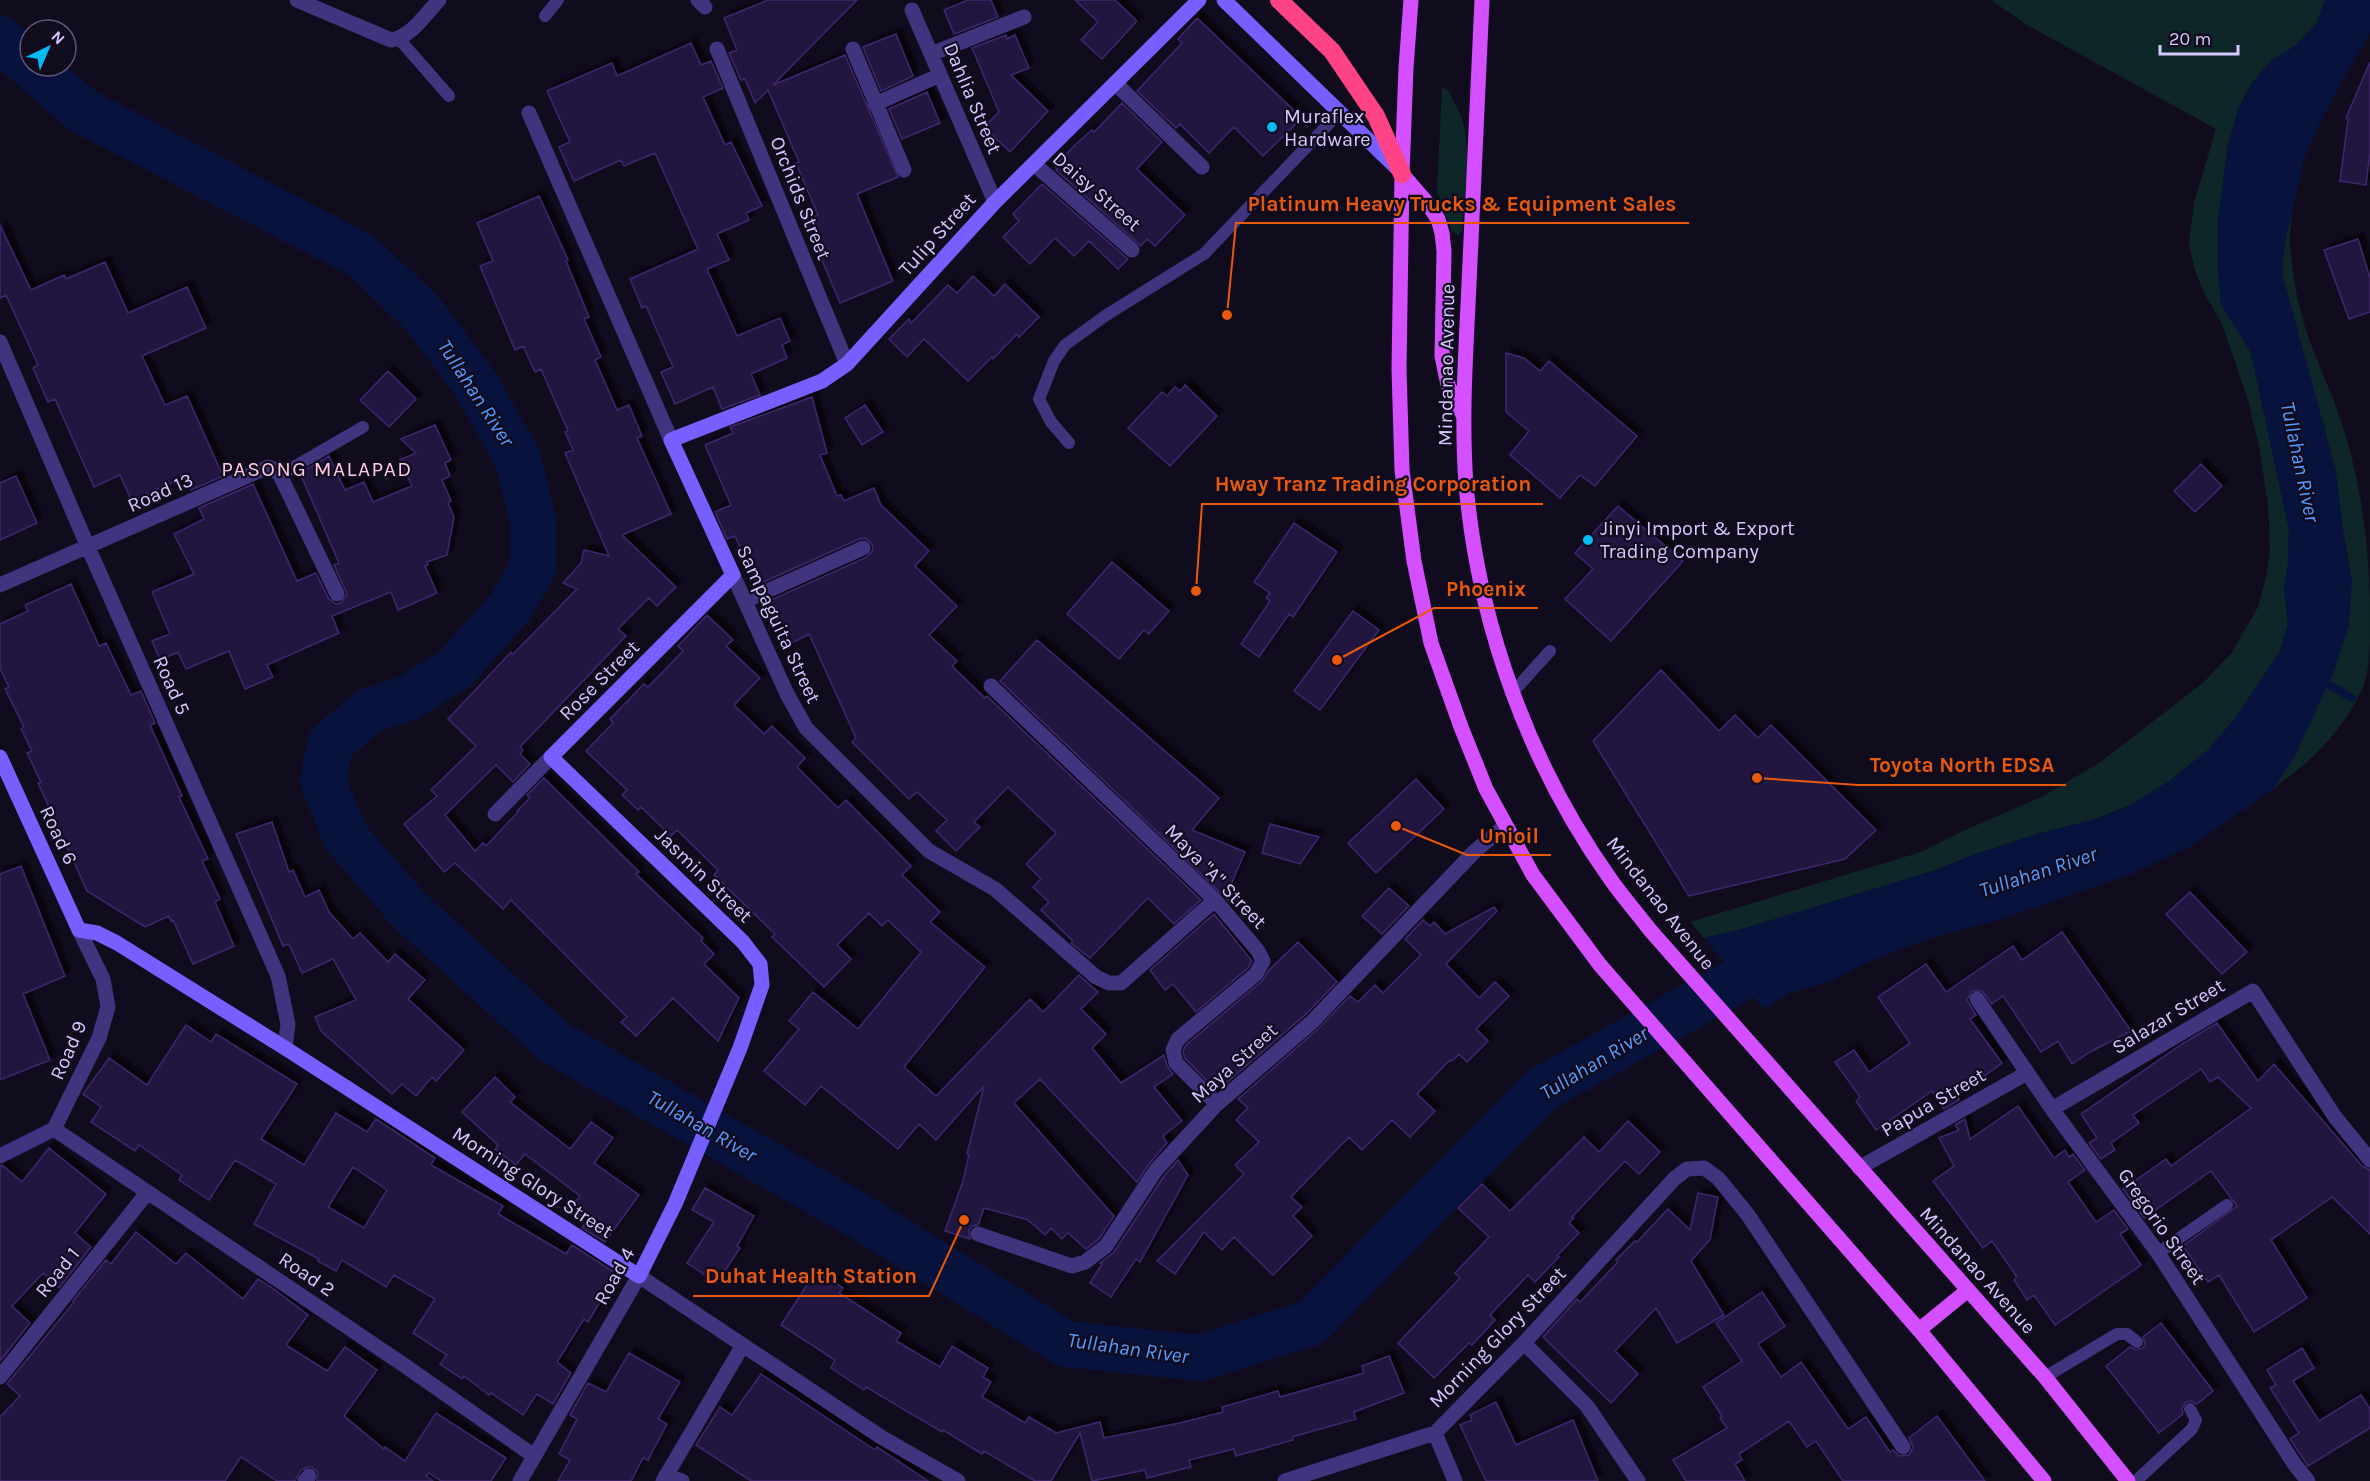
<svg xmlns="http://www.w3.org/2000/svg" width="2370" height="1481" font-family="Karla,sans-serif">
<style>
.green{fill:#0e2628}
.water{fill:#07133c}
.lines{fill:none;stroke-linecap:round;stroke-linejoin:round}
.stream{stroke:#07133c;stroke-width:8}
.river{stroke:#07133c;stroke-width:46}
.building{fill:#241640;stroke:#3e276d;stroke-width:1.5;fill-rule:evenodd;filter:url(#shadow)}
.lane{stroke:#40347f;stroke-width:12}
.street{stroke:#40347f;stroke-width:15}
.secondary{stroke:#775fff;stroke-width:15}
.primary{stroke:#d34fff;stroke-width:15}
.highway{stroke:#ff4386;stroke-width:18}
.poi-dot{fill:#00bcf3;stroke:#110b1e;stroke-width:2}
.labels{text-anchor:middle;stroke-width:4.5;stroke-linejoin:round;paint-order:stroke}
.street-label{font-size:20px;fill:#d5c8ff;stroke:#110b1e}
.poi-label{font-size:20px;fill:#d5c8ff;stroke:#110b1e;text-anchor:start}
.water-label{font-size:21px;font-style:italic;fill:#569cff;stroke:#110b1e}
.neighbourhood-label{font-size:21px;letter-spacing:1.5px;fill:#ffcae5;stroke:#110b1e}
.leader{fill:none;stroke:#e8590c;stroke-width:2}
.callout-dot{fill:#e8590c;stroke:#110b1e;stroke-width:2}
.callout-label{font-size:21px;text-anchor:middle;font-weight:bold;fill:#e8590c;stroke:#110b1e;stroke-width:4.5;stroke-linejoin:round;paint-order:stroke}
</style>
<defs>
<filter id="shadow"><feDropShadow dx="5.5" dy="-5.5" stdDeviation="1.5" flood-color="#0009"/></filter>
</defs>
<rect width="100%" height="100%" fill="#110b1e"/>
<path class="green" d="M1991 0H2325L2316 24 2295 46 2271 61 2251 84 2238 110 2228 146 2218 220V268L2221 304 2251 352 2289 529 2288 564 2284 588 2288 625 2280 651 2237 716 2208 750 2171 780 2129 806 2092 820 2037 834 1976 854 1936 870 1746 928 1704 938 1690 922 1921 852 1963 831 2043 796 2099 763 2203 683 2232 652 2258 607 2266 577 2270 549 2268 505 2259 447 2248 400 2222 324 2202 289 2194 267 2189 242 2194 203 2216 129 2027 25Z
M1442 88 1447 89C1453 99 1458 108 1462 119 1472 150 1464 198 1462 231L1458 235 1451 230 1437 191Z
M2293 203C2292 218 2289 234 2290 248 2293 277 2298 306 2307 333 2317 363 2331 391 2341 421 2363 487 2370 553 2370 622 2370 644 2370 665 2364 685 2345 730 2311 761 2273 789L2295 756 2352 581 2324 425 2310 382 2282 273 2284 247Z"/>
<path class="water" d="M2325 0H2370V32L2322 118 2304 159 2284 247 2282 273 2336 471 2345 546 2352 581 2349 624 2335 669 2295 756 2273 789 2191 846 2136 872 2006 918 1927 939 1866 963 1834 980 1790 993 1764 1009 1704 938 1746 928 1936 870 1976 854 2037 834 2092 820 2129 806 2171 780 2208 750 2237 716 2280 651 2288 625 2284 588 2288 564 2289 529 2251 353 2221 304 2218 268V220L2228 145 2238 110 2251 84 2271 61 2295 46 2316 24Z"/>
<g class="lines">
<path class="stream" d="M2319 679 2352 698"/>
<path class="river" d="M0 39 30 65
M31 66 83 111 362 256 423 314 476 385 517 457 533 520V568L510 607 455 669 408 698 369 711 330 744 323 781 345 836 409 910 554 1042 864 1219 1066 1344 1199 1358 1311 1323 1542 1089 1754 971 1799 954"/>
</g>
<path class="building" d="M768 0H857L773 85 845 55 898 177 857 194 893 281 840 303 805 220 818 215 796 163 799 162 768 90 755 103 745 79 741 80 729 53 737 50 724 18Z
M968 0H991L998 17 954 34 944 10Z
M1075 0H1115L1137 21 1102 59 1081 40 1098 22Z
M1197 18 1302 118 1263 156 1234 127 1209 153 1180 124 1176 128 1137 91 1182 43 1178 39Z
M896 34 913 76 881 91 863 47Z
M1006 35 1007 39 1015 35 1029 68 1011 75 1048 111 1010 152 984 127 999 112 972 48Z
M691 43 701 65 711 61 723 88 703 97 725 145 731 142 762 206 746 213 749 220 717 234 729 260 707 269 737 336 780 318 790 341 782 345 787 358 751 374 760 395 722 409 713 387 675 404 661 372 673 367 646 306 642 308 630 279 698 249 655 153 624 166 621 160 574 181 559 147 570 142 547 91 612 63 617 76Z
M2370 62V152L2366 185 2340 181 2348 119 2346 118Z
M927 92 940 123 902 139 889 109Z
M1122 103 1162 142 1137 169 1185 215 1155 246 1147 239 1141 246 1056 170 1057 168 1055 166 1076 144 1092 130 1094 132Z
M1042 184 1128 259 1118 269 1089 241 1074 256 1055 238 1030 264 1003 237 1019 221 1013 214Z
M539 196 568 260 566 261 589 317 584 319 601 357 595 360 617 410 629 405 642 436 637 438 671 514 622 535 676 587 657 606 649 598 618 629 626 636 520 747 523 750 520 754 530 764 513 782 496 765 445 815 475 851 483 843 486 846 518 812 517 811 530 798 527 795 544 778 639 872 636 874 703 938 701 941 714 954 704 964 739 998 718 1041 673 998 636 1036 621 1022 627 1017 511 900 503 909 455 863 444 872 404 824 437 796 431 790 476 746 448 719 511 652 513 654 577 589 563 583 581 563 584 550 609 556 565 453 573 450 565 432 568 431 541 369 535 372 523 346 515 350 480 266 493 261 477 223Z
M0 225 31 290 64 275 66 279 105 262 128 313 187 287 206 328 142 356 165 405 187 396 223 476 191 490 185 477 132 501 120 475 94 487 55 399 48 402 33 368 38 365 6 295 0 298Z
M2358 239 2370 278V312L2349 319 2324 250Z
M973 276 994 296 1005 284 1039 317 1019 337 1017 334 993 359 992 357 968 381 924 339 907 357 889 339 909 319 911 323 948 285 957 293Z
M1506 353 1524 358 1540 371 1549 361 1637 436 1595 486 1580 475 1560 498 1510 455 1529 431 1506 412Z
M388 371 416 399 389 427 360 400Z
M1185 385 1217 416 1170 466 1128 428 1162 392 1167 396 1175 387 1180 391Z
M812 397 827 453 820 455 837 496 841 495 844 501 874 488 881 505 929 551 915 566 957 606 929 635 957 661 952 666 985 698 987 696 1201 900 1174 924 1148 898 1090 958 1071 943 1073 941 1041 910 1049 902 1033 887 1041 879 1026 864 1056 833 1008 787 974 822 980 827 956 851 936 831 947 820 917 792 909 799 852 742 856 738 809 634 786 646 764 603 867 557 873 550 872 544 865 538 859 539 757 585 735 536 727 539 715 512 731 505 705 445 733 433 730 427Z
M865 405 883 432 862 445 845 418Z
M435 425 451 460 445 463 450 476 442 480 451 501 448 503 454 517 447 555 427 562 428 565 425 566 437 593 398 610 391 592 332 616 339 633 267 665 273 677 245 689 229 651 186 669 178 652 160 660 152 641 170 634 152 592 194 574 174 534 204 519 199 508 253 484 297 581 316 573 329 599 336 604 341 603 347 594 334 565 339 563 300 473 329 456 345 490 364 482 373 502 412 486 400 460 416 453 401 439Z
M2201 464 2222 486 2195 512 2174 491Z
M16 476 37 523 0 540V483Z
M1618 506 1683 561 1611 641 1565 599 1593 569 1575 553Z
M1294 523 1337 552 1293 617 1289 614 1259 657 1241 644 1270 601 1266 598 1270 593 1254 582Z
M1112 562 1169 611 1149 634 1144 630 1119 659 1067 614Z
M71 584 99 646 106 643 131 695 141 691 155 723 150 725 182 796 179 797 208 859 202 861 220 899 215 902 234 946 193 964 173 920 171 921 169 916 145 927 87 891 38 783 41 782 27 753 32 751 21 729 24 727 5 689 9 687 0 669V624L28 611 25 605Z
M1353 611 1379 630 1320 710 1294 691Z
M707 615 733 640 726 646 760 678 734 705 764 734 772 726 805 758 797 767 838 808 846 800 911 866 902 875 940 912 930 922 985 967 904 1067 936 1096 1030 999 1043 1012 1079 975 1098 992 1081 1009 1106 1034 1092 1048 1121 1083 1164 1055 1167 1066 1173 1074 1154 1087 1182 1121 1163 1136 1167 1143 1149 1164 1137 1182 1040 1079 1014 1103 1114 1216 1099 1239 1086 1249 1068 1233 1062 1239 1051 1228 1045 1235 1028 1220 984 1208 978 1225 972 1226 969 1230 970 1239 945 1231 963 1181 969 1155 967 1154 984 1086 936 1140 919 1124 898 1149 821 1086 805 1105 764 1071 799 1029 789 1021 813 992 858 1029 921 952 888 920 882 926 869 913 837 945 851 959 824 987 772 937 775 934 714 875 718 870 677 830 671 836 641 807 638 810 622 795 627 790 586 751 613 723 610 719 644 684 648 687 683 651 678 646Z
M1037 640 1219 798 1192 830 1245 852 1230 887 1229 901 1000 681Z
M1661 670 1719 731 1735 715 1758 738 1771 725 1876 830 1845 859 1689 896 1593 741Z
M1416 779 1444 809 1376 873 1348 843Z
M272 822 289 872 293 870 305 897 319 890 329 912 353 939 360 933 388 962 395 954 425 980 408 999 464 1050 436 1081 432 1077 416 1096 402 1084 392 1094 321 1031 315 1017 356 1000 333 959 302 973 289 944 283 946 236 834Z
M1270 824 1319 837 1300 864 1262 853Z
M21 866 65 976 23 994 50 1060 0 1080V874Z
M1389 888 1409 906 1382 934 1362 916Z
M2190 892 2247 952 2222 974 2166 914Z
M1494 907 1497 911 1446 964 1479 998 1495 982 1509 996 1476 1029 1488 1041 1467 1062 1459 1054 1452 1061 1450 1060 1417 1094 1435 1111 1410 1137 1392 1120 1362 1150 1349 1137 1291 1197 1302 1207 1293 1216 1312 1236 1273 1275 1234 1237 1222 1250 1204 1232 1175 1274 1157 1261 1244 1174 1235 1165 1259 1142 1236 1120 1248 1108 1238 1099 1318 1029 1350 996 1358 1002 1375 985 1383 993 1421 955 1405 939 1423 920 1430 926 1434 922 1445 934Z
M1214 914 1252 961 1248 968 1196 1012 1173 984 1165 990 1150 970Z
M2062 932 2131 1031 2090 1052 2072 1064 2058 1041 2041 1052 2003 996 1992 1004 1982 991H1972L1967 1000 1976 1015 1970 1019 2002 1063 1958 1095 1959 1100 1944 1109 1932 1091 1876 1130 1856 1101 1860 1097 1835 1062 1854 1050 1869 1072 1910 1043 1878 997 1926 964 1946 992 2013 946 2022 960Z
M1298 942 1337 982 1305 1015 1224 1085 1216 1078 1210 1084 1185 1058 1183 1051 1186 1045 1262 981 1269 970Z
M2217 1023 2258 1081 2274 1064 2362 1166 2370 1170V1234L2332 1197 2271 1240 2307 1298 2254 1332 2219 1275 2208 1282 2183 1246 2237 1206 2211 1171 2144 1218 2123 1189 2166 1159 2171 1166 2251 1108 2218 1077 2210 1082 2201 1069 2133 1115 2139 1123 2111 1143 2115 1150 2101 1159 2089 1143 2097 1138 2081 1114 2182 1044Z
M186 1025 211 1042 216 1034 297 1084 261 1139 304 1165 336 1113 367 1132 376 1119 435 1158 431 1165 503 1206 498 1214 566 1254 572 1245 617 1274 588 1322 584 1319 557 1362 571 1373 553 1404 537 1394 523 1415 491 1393 489 1395 464 1376 462 1379 440 1364 447 1355 413 1333 435 1299 394 1275 386 1287 342 1260 336 1271 318 1261 319 1259 254 1224 276 1184 235 1160 209 1200 179 1180 182 1175 139 1145 135 1151 91 1122 101 1107 83 1094 109 1058 147 1085ZM353 1167 387 1190 364 1228 328 1207Z
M495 1077 515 1097 510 1102 570 1149 591 1122 613 1138 594 1163 639 1195 605 1242 582 1228 587 1220 571 1208 580 1196 525 1154 516 1165 495 1149 498 1145 462 1112Z
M2018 1106 2054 1158 2065 1150 2069 1157 2073 1154 2085 1170 2068 1182 2096 1222 2114 1210 2128 1229 2120 1234 2141 1265 2055 1325 2034 1295 2027 1300 2014 1280 2017 1277 1992 1241 1983 1248 1933 1181 1954 1166 1939 1138 1959 1130 1955 1125 1965 1119 1970 1139Z
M1628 1121 1660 1152 1639 1174 1625 1161 1572 1217 1574 1218 1569 1223 1579 1233 1557 1256 1559 1257 1535 1282 1528 1275 1490 1315 1495 1320 1472 1345 1469 1343 1434 1378 1398 1343 1460 1278 1455 1273 1489 1237 1458 1208 1482 1184 1510 1211 1584 1137 1599 1152Z
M49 1148 106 1194 75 1233 91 1247 59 1288 43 1273 12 1306 30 1323 0 1361V1166L2 1165 22 1182Z
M1178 1160 1188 1175 1140 1262 1136 1259 1111 1297 1090 1283 1102 1264 1100 1263 1114 1252 1164 1176Z
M705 1188 754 1216 737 1246 740 1248 717 1283 687 1263 714 1222 692 1210Z
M1698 1193 1718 1197 1710 1240 1691 1261 1724 1315 1677 1343 1656 1308 1615 1351 1638 1374 1611 1403 1543 1337 1577 1299 1580 1302 1618 1262 1616 1260 1635 1241 1637 1242 1668 1209 1690 1230Z
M136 1232 176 1264 186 1253 243 1299 258 1279 271 1287 308 1315 286 1345 327 1371 345 1347 377 1370 344 1416 384 1449 385 1447 405 1461 436 1413 506 1458 491 1481H441L429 1473 426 1476 433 1481H317L318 1472 310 1466 301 1470 295 1481H277L241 1457 225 1481H0V1417L20 1396 7 1384 74 1302 73 1301 106 1260 111 1264Z
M816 1271 843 1288 839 1293 901 1333 896 1341 940 1367 952 1346 988 1368 983 1377 991 1382 982 1397 1025 1423 1029 1417 1056 1433 1100 1422 1104 1438 1180 1423 1223 1412 1222 1407 1278 1391 1280 1397 1364 1373 1362 1366 1389 1356 1404 1393 1354 1412 1356 1419 1292 1437 1293 1440 1236 1456 1234 1449 1189 1460 1191 1467 1147 1478 1145 1470 1092 1481 1080 1433 1051 1481H1035L984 1451 982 1454 943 1430 942 1432 866 1387 864 1390 831 1368 835 1360 781 1325Z
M1762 1292 1785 1326 1758 1344 1781 1377 1801 1362 1848 1429 1866 1417 1890 1452 1893 1450 1899 1456 1909 1455 1913 1447 1909 1438 1937 1416 1985 1481H1843L1816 1441 1807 1447 1789 1421 1739 1454 1742 1460 1735 1464 1745 1481H1686L1673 1460 1727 1428 1720 1418 1722 1416 1703 1387 1742 1361 1716 1323Z
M2161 1323 2213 1391 2197 1404 2191 1401 2186 1402 2182 1408 2183 1414 2159 1433 2106 1366 2130 1347 2136 1350 2143 1348 2145 1343 2143 1337Z
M2302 1348 2314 1368 2293 1381 2319 1421 2361 1395 2370 1409V1428L2308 1466 2290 1439 2299 1433 2270 1388 2276 1385 2267 1370Z
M629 1353 680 1382 658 1419 667 1424 648 1460 643 1458 631 1481H558L570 1460 559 1454 577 1419 570 1415 588 1383 606 1392Z
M761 1374 875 1450 877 1447 928 1481H751L696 1445 720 1407 732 1415Z
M1496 1402 1516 1445 1573 1420 1598 1481H1486L1460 1425 1472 1420 1470 1415Z"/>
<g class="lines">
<path class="lane" d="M545 16 558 0
M399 39 449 96
M1069 443 1051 422 1039 399 1054 361 1065 345 1105 316 1204 254 1340 112
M280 475 363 427
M1513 692 1550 651
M2158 1253 2227 1205
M2045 1377 2117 1334H2127L2137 1342
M2136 1481 2192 1429 2196 1420 2190 1409"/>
<path class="street" d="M297 0 391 40C411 37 425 15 439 0
M698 0 705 7
M912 10 995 202
M717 49 847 364
M853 49 904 170
M931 54 1024 17
M1115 83 1202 167
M875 104 940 75
M529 113 671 440
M1034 164 1132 250
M0 342 88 547 278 976 288 1024 285 1048
M733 575 787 694 806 728 929 851 995 889 1096 977 1109 983H1121L1215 900
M0 585 268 467 275 470 280 475 337 594
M745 601 863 548
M991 686 1215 900 1258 951 1263 961 1256 974 1178 1039 1173 1050 1176 1063 1217 1104
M495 814 551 757
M1977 999 2052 1109 2158 1253 2295 1465 2308 1481
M2052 1109 2253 991 2335 1117 2370 1160
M54 1129 401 1363 534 1456
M0 1156 54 1129 99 1038 108 1007 103 979 79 930
M1859 1168 2027 1073
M978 1234 1072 1266 1085 1262 1106 1246 1156 1170 1217 1104 1312 1022 1475 851 1505 826
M1524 1343 1587 1406 1638 1481
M0 1377 147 1193
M1435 1433 1455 1481
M666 1475 682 1481
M305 1481 309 1476
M520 1481 639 1276 881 1437 958 1481
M663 1481 743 1345
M1285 1481 1435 1433 1524 1343 1674 1179 1687 1169 1704 1168 1718 1178 1748 1215 1903 1447"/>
<path class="secondary" d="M1224 0 1398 169
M0 757 79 930 97 933 117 943 285 1048 639 1276 675 1204 740 1048 762 985 760 964 743 942 551 757 733 575 671 440 822 381 847 364 995 202 1199 0"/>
<path class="primary" d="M1411 0 1406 68 1402 174 1399 369 1402 470 1414 561 1431 643 1461 727 1486 789 1533 875 1600 965 1919 1330 2044 1481
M1482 0C1478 95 1473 189 1469 284 1466 350 1461 417 1466 484 1478 624 1529 765 1611 880 1623 897 1637 913 1650 930L2045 1377 2128 1481
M1402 174 1428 204 1438 219 1442 233 1444 251 1442 356 1448 385 1463 415
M1919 1330 1968 1290"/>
<path class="highway" d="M1279 0 1332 51 1376 116 1402 174"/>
</g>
<g class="poi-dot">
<circle cx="1272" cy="127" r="6"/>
<circle cx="1588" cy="540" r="6"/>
</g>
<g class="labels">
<g class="street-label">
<text transform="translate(973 98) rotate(67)" y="7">Dahlia Street</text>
<text transform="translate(1097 191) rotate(41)" y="7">Daisy Street</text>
<text transform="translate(801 198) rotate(68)" y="7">Orchids Street</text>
<text transform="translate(937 234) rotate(-48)" y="7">Tulip Street</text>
<text transform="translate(1446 365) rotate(-89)" y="7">Mindanao Avenue</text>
<text transform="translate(160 492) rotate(-24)" y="7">Road 13</text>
<text transform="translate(779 624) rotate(65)" y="7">Sampaguita Street</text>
<text transform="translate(599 680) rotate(-45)" y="7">Rose Street</text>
<text transform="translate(172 685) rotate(66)" y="7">Road 5</text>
<text transform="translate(59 835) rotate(65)" y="7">Road 6</text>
<text transform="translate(704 875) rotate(44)" y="7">Jasmin Street</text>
<text transform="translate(1216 876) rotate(46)" y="7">Maya "A" Street</text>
<text transform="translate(1661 903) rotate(52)" y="7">Mindanao Avenue</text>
<text transform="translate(2168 1016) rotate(-31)" y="7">Salazar Street</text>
<text transform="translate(68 1050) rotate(-66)" y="7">Road 9</text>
<text transform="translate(1234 1063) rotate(-42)" y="7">Maya Street</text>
<text transform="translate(1933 1102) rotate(-30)" y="7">Papua Street</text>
<text transform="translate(533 1182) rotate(33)" y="7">Morning Glory Street</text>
<text transform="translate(2162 1226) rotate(55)" y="7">Gregorio Street</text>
<text transform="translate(1978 1270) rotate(48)" y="7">Mindanao Avenue</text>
<text transform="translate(57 1272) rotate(-51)" y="7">Road 1</text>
<text transform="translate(307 1274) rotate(34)" y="7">Road 2</text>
<text transform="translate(614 1276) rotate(-61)" y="7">Road 4</text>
<text transform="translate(1497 1337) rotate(-46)" y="7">Morning Glory Street</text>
</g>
<g class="poi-label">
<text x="1284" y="123">Muraflex<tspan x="1284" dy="23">Hardware</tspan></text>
<text x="1600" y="535">Jinyi Import &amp; Export<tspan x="1600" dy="23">Trading Company</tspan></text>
</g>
<g class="water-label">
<text transform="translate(476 393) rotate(57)" y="7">Tullahan River</text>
<text transform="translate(2300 462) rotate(78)" y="7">Tullahan River</text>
<text transform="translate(2038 872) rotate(-18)" y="7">Tullahan River</text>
<text transform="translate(1594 1063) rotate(-31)" y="7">Tullahan River</text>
<text transform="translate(702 1126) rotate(30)" y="7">Tullahan River</text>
<text transform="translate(1128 1348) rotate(8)" y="7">Tullahan River</text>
</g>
<g class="neighbourhood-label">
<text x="317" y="476">PASONG MALAPAD</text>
</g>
</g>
<path class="leader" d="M1227 315L1236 223H1689M1196 591L1202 504H1543M1337 660L1434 608H1538M1757 778L1858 785H2066M1396 826L1467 855H1551M964 1220L929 1296H693"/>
<g class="callout-dot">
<circle cx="1227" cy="315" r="6"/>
<circle cx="1196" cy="591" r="6"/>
<circle cx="1337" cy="660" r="6"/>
<circle cx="1757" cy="778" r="6"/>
<circle cx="1396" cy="826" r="6"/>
<circle cx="964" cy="1220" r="6"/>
</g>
<g class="callout-label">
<text x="1462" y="211">Platinum Heavy Trucks &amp; Equipment Sales</text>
<text x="1373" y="491">Hway Tranz Trading Corporation</text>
<text x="1486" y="596">Phoenix</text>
<text x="1962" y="772">Toyota North EDSA</text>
<text x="1509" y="843">Unioil</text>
<text x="811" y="1283">Duhat Health Station</text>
</g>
<g transform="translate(48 48) rotate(44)"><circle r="28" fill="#110b1e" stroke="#5f5778" stroke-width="1.5"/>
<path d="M0-4.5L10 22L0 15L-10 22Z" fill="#00bcf3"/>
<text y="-9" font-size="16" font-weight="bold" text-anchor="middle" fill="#d5c8ff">N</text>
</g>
<path d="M2160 45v9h78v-9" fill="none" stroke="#d5c8ff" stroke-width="3"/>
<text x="2169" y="45" font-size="18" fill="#d5c8ff" stroke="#110b1e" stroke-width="4.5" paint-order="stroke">20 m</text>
</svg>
